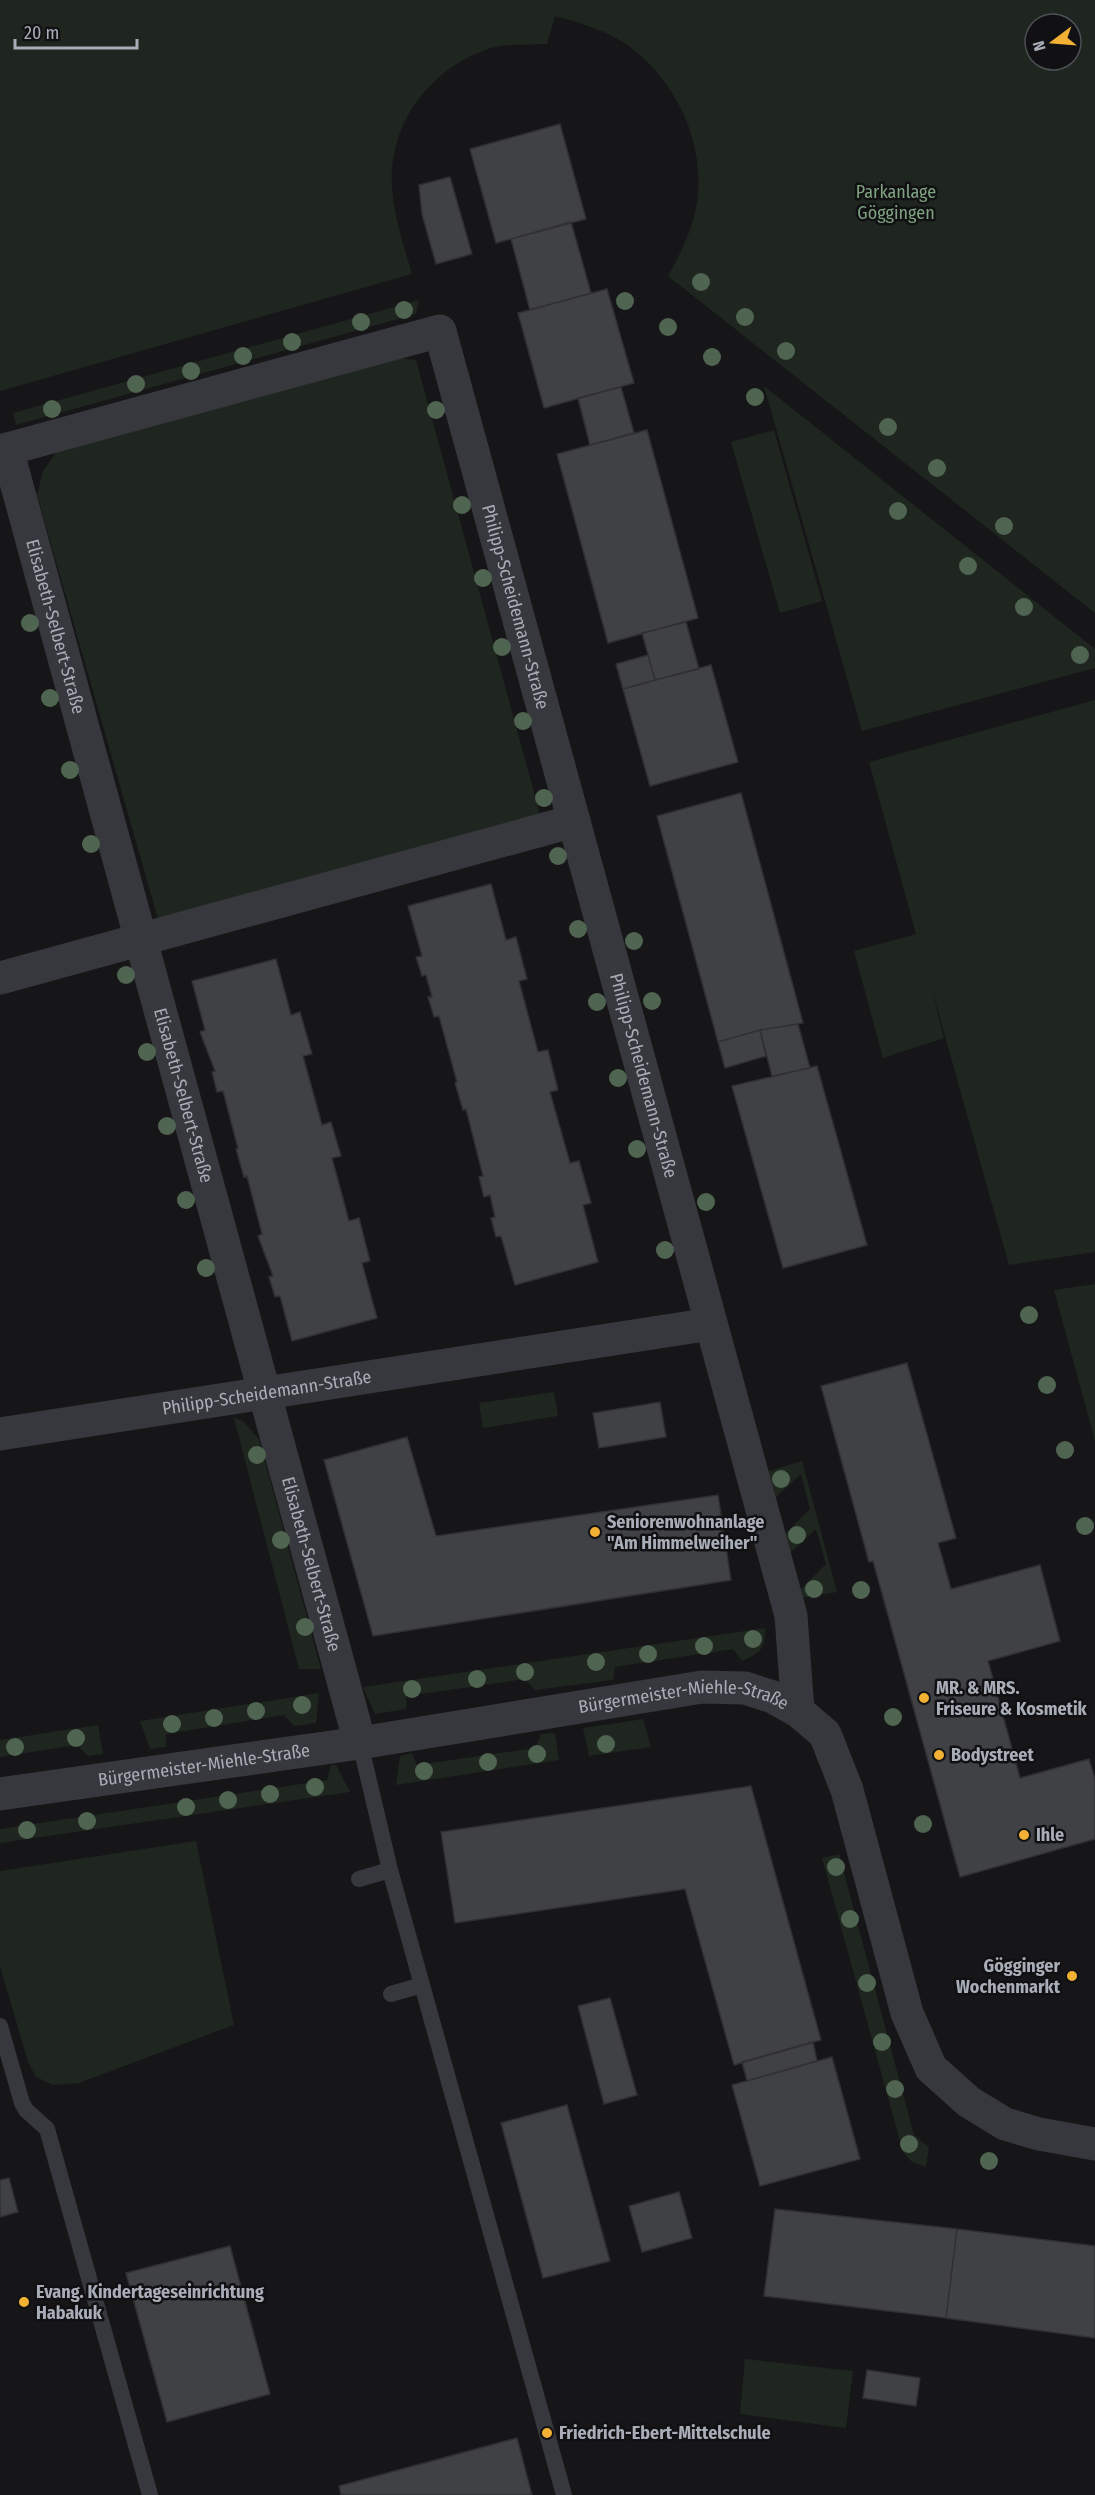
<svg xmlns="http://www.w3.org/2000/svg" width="1095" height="2495" font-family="'Fira Sans Condensed',sans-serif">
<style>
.green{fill:#1e261f;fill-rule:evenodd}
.building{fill:#404145;stroke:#303034;stroke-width:1.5}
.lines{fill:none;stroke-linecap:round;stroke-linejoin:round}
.lane{stroke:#37383d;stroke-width:16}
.street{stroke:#37383d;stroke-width:33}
.tree{fill:#506452}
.poi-dot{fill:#f2b134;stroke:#111113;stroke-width:2}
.labels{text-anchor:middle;stroke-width:5;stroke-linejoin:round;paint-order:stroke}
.park-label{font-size:18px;fill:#7fa381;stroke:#111113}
.street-label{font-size:18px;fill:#a8adb8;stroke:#111113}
.poi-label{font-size:18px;font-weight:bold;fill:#a8adb8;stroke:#111113;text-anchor:start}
</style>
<rect width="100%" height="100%" fill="#161618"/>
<path class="green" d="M0 0H1095V613L668 276C680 254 691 233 696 208 708 146 676 77 623 42 602 29 578 22 555 16L547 44C528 45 506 43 488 49 430 69 389 123 392 185 393 215 404 246 412 274L0 391ZM1035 24H1071V60H1035Z
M419 300 416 314 16 425 13 413Z
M387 357 416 360 540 814 158 919 37 495 43 471 58 450Z
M764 386 1095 649V668L862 731Z
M774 430 822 601 780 613 731 442Z
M1095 700V1252L1009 1265 931 986 944 1038 883 1058 854 951 916 934 869 762Z
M1095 1284V1441L1054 1290Z
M554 1392 558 1416 483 1428 479 1403Z
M234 1418 243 1421 259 1439 321 1669H299Z
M802 1461 837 1592 801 1598 799 1591 826 1564 816 1529 789 1554 784 1535 810 1509 801 1474 774 1499 766 1472Z
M765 1628C765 1649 762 1652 742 1661L733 1649 615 1667 613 1680 535 1690 525 1679 407 1696 406 1709 375 1714 363 1687Z
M319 1693 316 1723 294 1726 284 1715 166 1734V1747L150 1749 140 1721Z
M643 1719 651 1747 589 1756 583 1728Z
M98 1725 103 1754 88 1756 77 1745 0 1757V1740Z
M555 1733 559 1760 396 1785 400 1756 412 1753 417 1765 535 1748 541 1734Z
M331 1765H336L350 1792 0 1843V1829L327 1780Z
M196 1841 234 2025 79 2083 53 2085 36 2077 28 2062 0 1966V1871Z
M839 1854 914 2135 929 2147 926 2167 912 2162 903 2152 822 1858Z
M745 2359 853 2371 846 2428 740 2414Z"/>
<path class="building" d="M560 124 586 219 496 243 470 149Z
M450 177 472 254 436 264 422 214 419 185Z
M571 222 591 293 530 310 511 239Z
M607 289 634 383 544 408 518 313Z
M621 387 634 433 590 445 578 398Z
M647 430 698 618 608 643 557 454Z
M686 622 699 669 655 680 642 633Z
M648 655 655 680 623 689 616 664Z
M711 665 738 762 650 786 623 689Z
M741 793 803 1023 760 1030 718 1042 657 816Z
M491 884 506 940 516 937 527 979 519 981 538 1052 548 1050 558 1090 550 1092 570 1163 579 1161 591 1203 583 1205 598 1262 515 1285 501 1236 496 1237 491 1218 495 1217 490 1195 484 1197 479 1177 483 1176 466 1109 463 1110 455 1083 457 1082 439 1016 434 1017 428 997H432L426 975 422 976 416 957 422 956 408 906Z
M276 959 291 1015 300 1012 312 1054 303 1056 322 1125 331 1122 341 1156 332 1158 349 1221 359 1218 370 1261 362 1263 377 1318 292 1341 280 1296 275 1297 269 1277 273 1276 258 1236 262 1234 247 1176 244 1177 236 1149 238 1148 223 1091 217 1092 212 1072 215 1071 200 1032 205 1030 192 981Z
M798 1024 810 1068 772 1076 760 1030Z
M760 1030 766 1056 725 1068 718 1042Z
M817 1066 867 1245 783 1268 732 1086Z
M907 1363 956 1538 938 1543 951 1589 1040 1565 1060 1641 988 1661 1020 1778 1089 1759 1095 1779V1839L960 1877 883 1597 873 1561 869 1562 821 1386Z
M660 1402 666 1437 599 1448 593 1413Z
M407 1437 436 1536 718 1495 731 1580 373 1636 324 1460Z
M751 1786 821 2040 734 2065 685 1889 455 1923 441 1832Z
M610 1998 637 2095 604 2104 578 2006Z
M813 2042 817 2061 747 2081 742 2062Z
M832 2057 860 2159 760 2186 732 2085Z
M567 2105 610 2261 543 2278 501 2123Z
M9 2178 18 2212 0 2217V2180Z
M679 2192 692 2238 642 2252 629 2206Z
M775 2209 957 2229 946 2318 764 2296Z
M957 2229 1095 2246V2338L946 2318Z
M230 2246 270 2394 167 2422 126 2273Z
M867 2370 920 2378 916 2406 863 2398Z
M517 2438 532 2495H341L339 2486Z"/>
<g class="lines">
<path class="lane" d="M360 1743 390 1870 564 2495
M359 1879 390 1870
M391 1994 422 1985
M0 2026 22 2103 26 2110 47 2129 150 2495"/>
<g class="street">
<path id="s1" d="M7 449 360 1743"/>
<path id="s2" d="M0 451 440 331 787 1601 791 1616 798 1711"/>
<path d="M0 978 574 821"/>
<path id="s3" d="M0 1434 711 1324"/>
<path id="s4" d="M0 1794 360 1743 702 1687 745 1688 773 1697 798 1711 825 1734 847 1790 907 2013 931 2068 969 2102 1005 2124 1039 2134 1095 2144"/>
</g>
</g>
<g class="tree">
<circle cx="701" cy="282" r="9"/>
<circle cx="625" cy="301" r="9"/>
<circle cx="404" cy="310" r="9"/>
<circle cx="745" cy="317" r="9"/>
<circle cx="361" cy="322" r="9"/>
<circle cx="668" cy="327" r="9"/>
<circle cx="292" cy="342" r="9"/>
<circle cx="786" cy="351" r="9"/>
<circle cx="243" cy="356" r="9"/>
<circle cx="712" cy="357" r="9"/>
<circle cx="191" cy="371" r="9"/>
<circle cx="136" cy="384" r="9"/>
<circle cx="755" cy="397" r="9"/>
<circle cx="52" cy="409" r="9"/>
<circle cx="436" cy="410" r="9"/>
<circle cx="888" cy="427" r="9"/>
<circle cx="937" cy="468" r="9"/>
<circle cx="462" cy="505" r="9"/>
<circle cx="898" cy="511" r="9"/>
<circle cx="1004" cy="526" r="9"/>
<circle cx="968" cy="566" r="9"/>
<circle cx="483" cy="578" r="9"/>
<circle cx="1024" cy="607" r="9"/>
<circle cx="30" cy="623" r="9"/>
<circle cx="502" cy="647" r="9"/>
<circle cx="1080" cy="655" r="9"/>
<circle cx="50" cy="698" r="9"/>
<circle cx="523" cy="721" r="9"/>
<circle cx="70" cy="770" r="9"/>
<circle cx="544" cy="798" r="9"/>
<circle cx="91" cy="844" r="9"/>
<circle cx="558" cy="856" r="9"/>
<circle cx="578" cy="929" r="9"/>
<circle cx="634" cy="941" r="9"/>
<circle cx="126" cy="975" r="9"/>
<circle cx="652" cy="1001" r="9"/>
<circle cx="597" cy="1002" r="9"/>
<circle cx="147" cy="1052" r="9"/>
<circle cx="618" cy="1078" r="9"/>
<circle cx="167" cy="1126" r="9"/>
<circle cx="637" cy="1149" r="9"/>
<circle cx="186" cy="1200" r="9"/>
<circle cx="706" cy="1202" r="9"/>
<circle cx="665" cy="1250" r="9"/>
<circle cx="206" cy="1268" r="9"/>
<circle cx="1029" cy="1315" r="9"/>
<circle cx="1047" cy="1385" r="9"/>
<circle cx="1065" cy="1450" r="9"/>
<circle cx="257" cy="1455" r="9"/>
<circle cx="781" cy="1479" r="9"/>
<circle cx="1085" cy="1526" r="9"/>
<circle cx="797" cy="1535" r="9"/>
<circle cx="281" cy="1540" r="9"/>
<circle cx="814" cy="1589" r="9"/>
<circle cx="861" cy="1590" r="9"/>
<circle cx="305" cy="1627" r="9"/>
<circle cx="753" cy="1639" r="9"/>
<circle cx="704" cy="1646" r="9"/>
<circle cx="648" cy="1654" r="9"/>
<circle cx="596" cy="1662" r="9"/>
<circle cx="525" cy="1672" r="9"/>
<circle cx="477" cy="1679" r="9"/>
<circle cx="412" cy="1689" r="9"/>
<circle cx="302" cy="1705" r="9"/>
<circle cx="256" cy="1711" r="9"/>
<circle cx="893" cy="1717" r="9"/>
<circle cx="214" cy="1718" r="9"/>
<circle cx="172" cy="1724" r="9"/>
<circle cx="76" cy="1738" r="9"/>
<circle cx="606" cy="1744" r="9"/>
<circle cx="15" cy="1747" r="9"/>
<circle cx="537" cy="1754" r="9"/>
<circle cx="488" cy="1762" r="9"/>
<circle cx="424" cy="1771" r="9"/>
<circle cx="315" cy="1787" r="9"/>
<circle cx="270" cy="1794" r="9"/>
<circle cx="228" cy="1800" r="9"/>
<circle cx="186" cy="1807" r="9"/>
<circle cx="87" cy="1821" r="9"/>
<circle cx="923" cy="1824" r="9"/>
<circle cx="27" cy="1830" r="9"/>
<circle cx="836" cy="1867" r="9"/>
<circle cx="850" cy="1919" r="9"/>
<circle cx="867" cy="1983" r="9"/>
<circle cx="882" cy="2042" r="9"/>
<circle cx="895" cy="2089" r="9"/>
<circle cx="909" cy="2144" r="9"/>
<circle cx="989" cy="2161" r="9"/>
</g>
<g class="poi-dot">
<circle cx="595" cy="1532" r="6"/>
<circle cx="924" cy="1698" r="6"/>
<circle cx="939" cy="1755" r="6"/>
<circle cx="1024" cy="1835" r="6"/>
<circle cx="1072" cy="1976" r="6"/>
<circle cx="24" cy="2302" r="6"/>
<circle cx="547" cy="2433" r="6"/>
</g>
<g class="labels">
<g class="park-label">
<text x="896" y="198">Parkanlage<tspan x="896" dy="21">Göggingen</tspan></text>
</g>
<g class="street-label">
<text dy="6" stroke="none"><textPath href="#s2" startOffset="742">Philipp-Scheidemann-Straße</textPath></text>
<text dy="6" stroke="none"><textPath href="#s1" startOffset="184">Elisabeth-Selbert-Straße</textPath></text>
<text dy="6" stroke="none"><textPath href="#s2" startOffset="1228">Philipp-Scheidemann-Straße</textPath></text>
<text dy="6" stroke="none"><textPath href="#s1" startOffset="670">Elisabeth-Selbert-Straße</textPath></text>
<text dy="6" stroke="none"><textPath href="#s3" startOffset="270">Philipp-Scheidemann-Straße</textPath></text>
<text dy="6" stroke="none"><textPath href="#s1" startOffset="1156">Elisabeth-Selbert-Straße</textPath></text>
<text dy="6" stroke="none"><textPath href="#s4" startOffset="692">Bürgermeister-Miehle-Straße</textPath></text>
<text dy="6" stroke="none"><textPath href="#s4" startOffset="206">Bürgermeister-Miehle-Straße</textPath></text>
</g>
<g class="poi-label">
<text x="607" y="1528">Seniorenwohnanlage<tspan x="607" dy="21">"Am Himmelweiher"</tspan></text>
<text x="936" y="1694">MR. &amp; MRS.<tspan x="936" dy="21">Friseure &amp; Kosmetik</tspan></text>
<text x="951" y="1761">Bodystreet</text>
<text x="1036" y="1841">Ihle</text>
<text x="1060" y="1972" text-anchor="end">Gögginger<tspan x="1060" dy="21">Wochenmarkt</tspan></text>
<text x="36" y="2298">Evang. Kindertageseinrichtung<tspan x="36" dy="21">Habakuk</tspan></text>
<text x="559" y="2439">Friedrich-Ebert-Mittelschule</text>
</g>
</g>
<g transform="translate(1053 42) rotate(254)"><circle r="28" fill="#111113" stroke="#4d4f55" stroke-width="1.5"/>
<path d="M0-4.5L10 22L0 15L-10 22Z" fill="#f2b134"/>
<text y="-9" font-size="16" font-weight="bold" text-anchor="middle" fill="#a8adb8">N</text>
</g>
<path d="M15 39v9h122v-9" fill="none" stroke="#a8adb8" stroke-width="3"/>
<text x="24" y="39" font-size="18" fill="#a8adb8" stroke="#111113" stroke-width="4.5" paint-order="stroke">20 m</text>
</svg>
